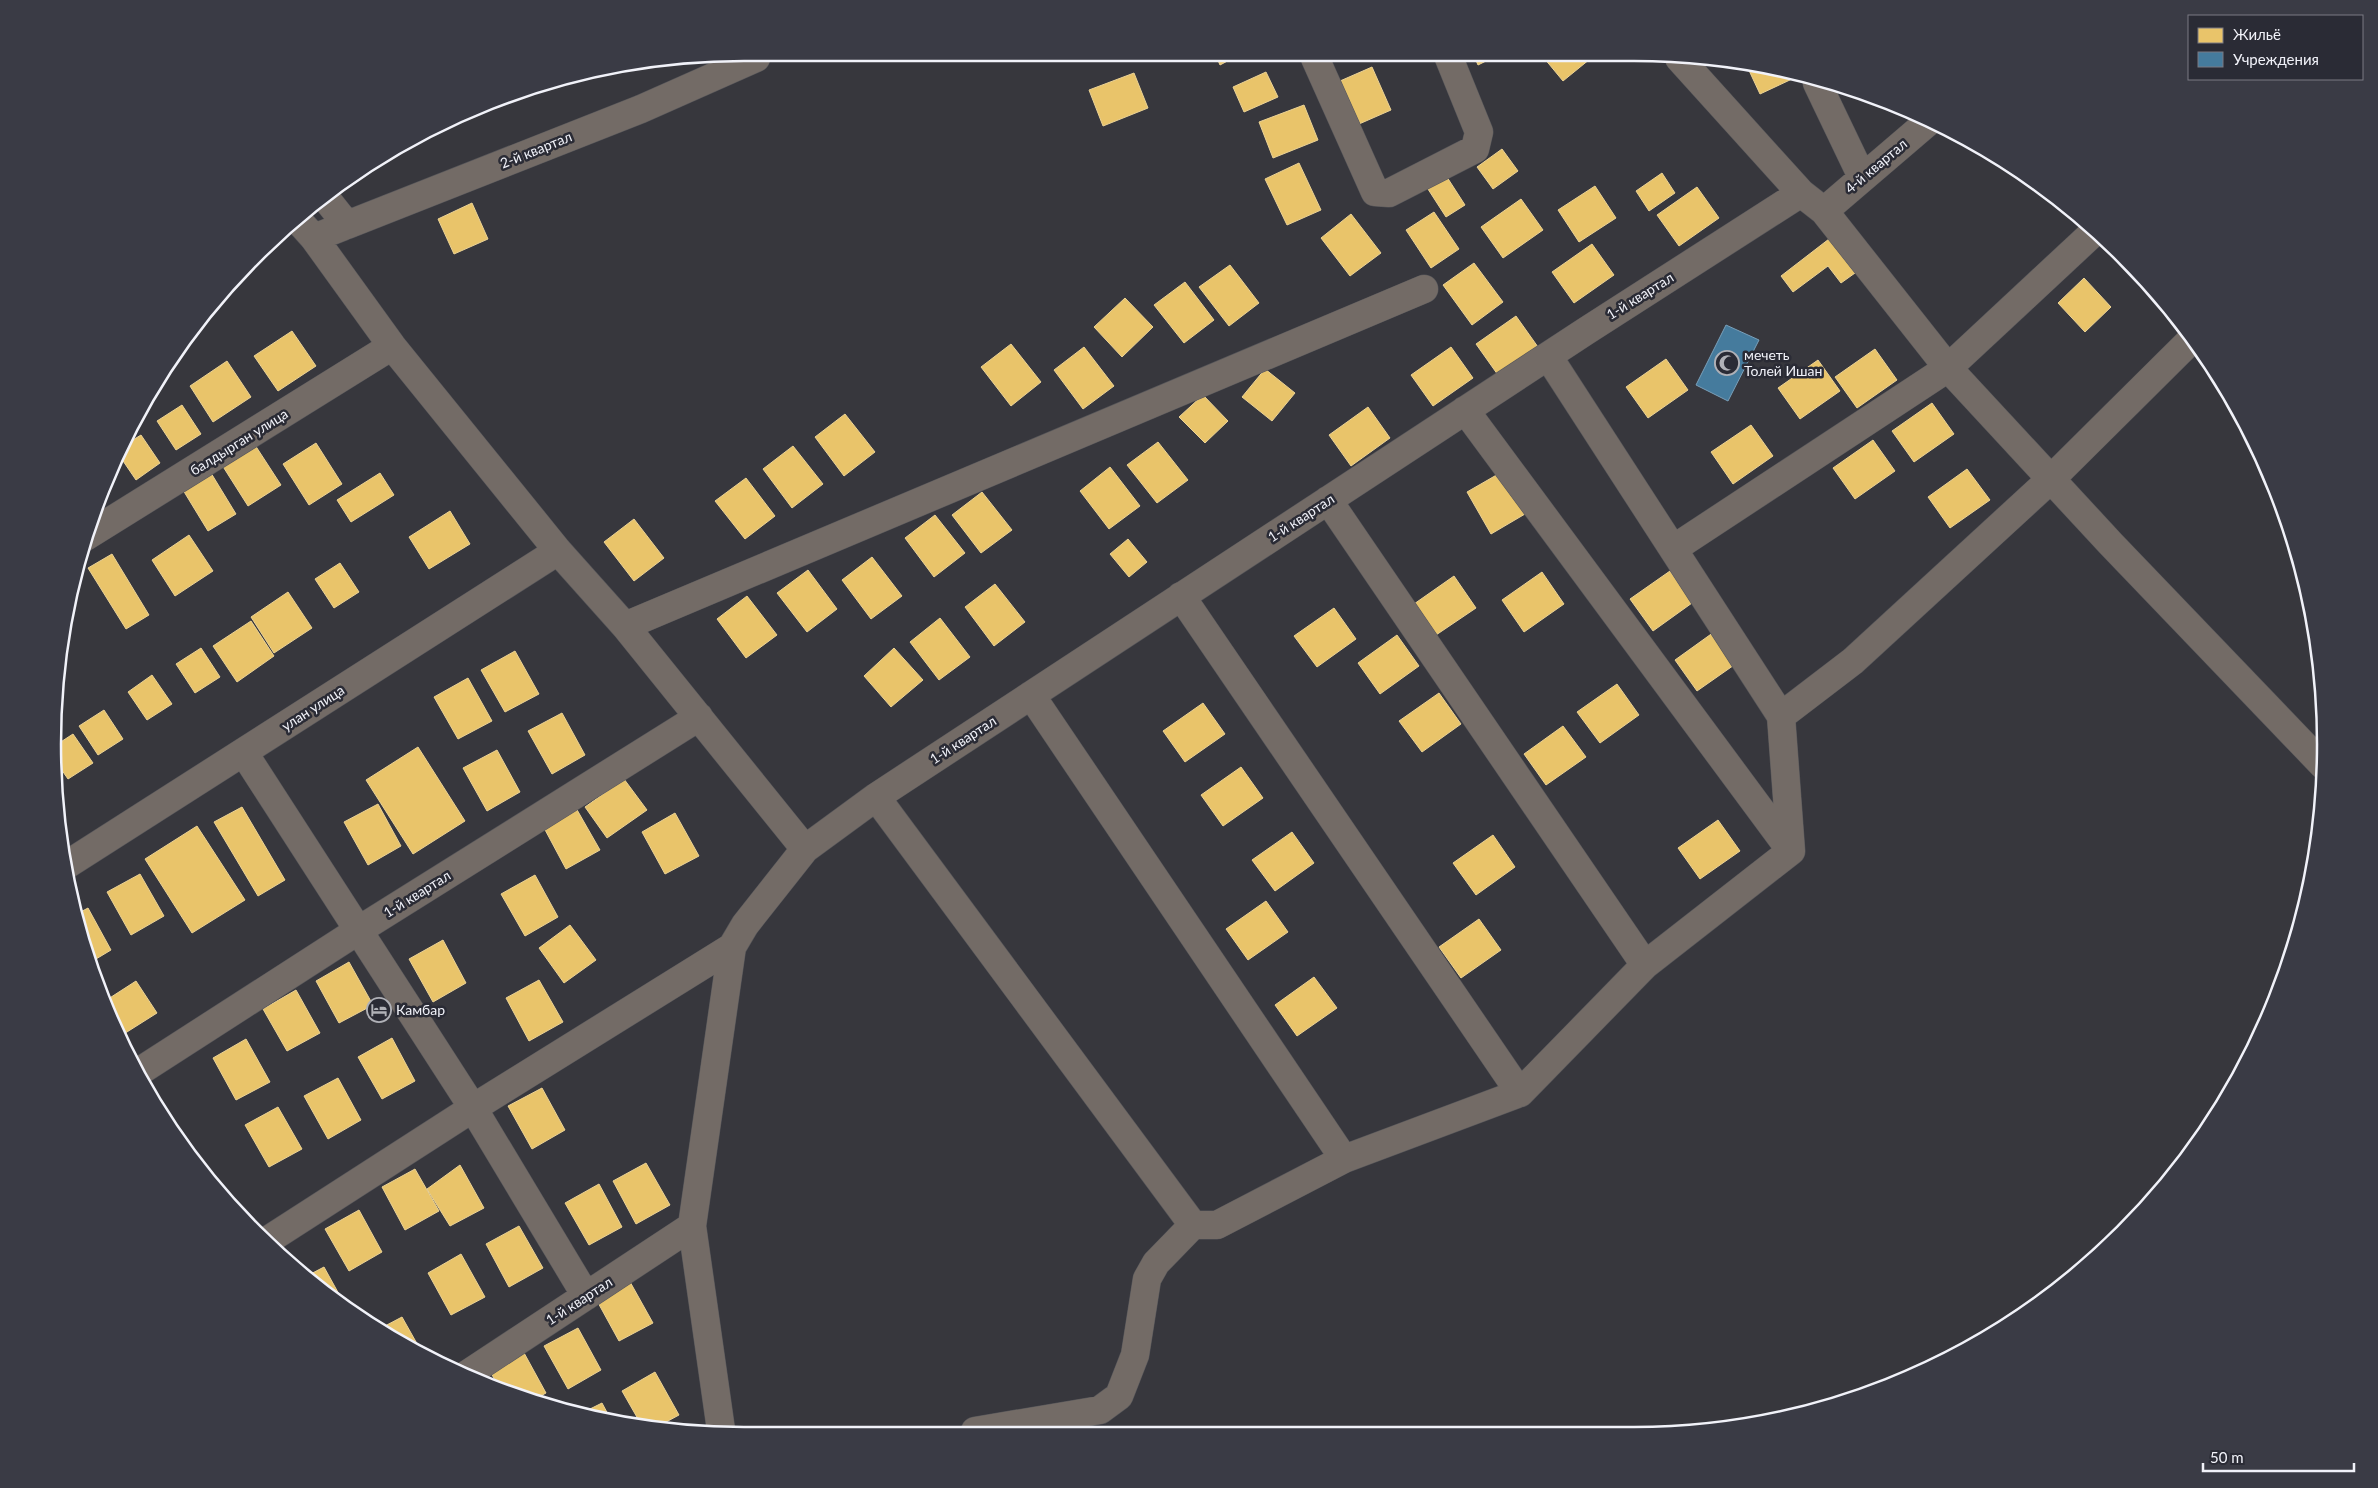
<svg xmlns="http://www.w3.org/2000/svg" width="2378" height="1488" font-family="Lato,sans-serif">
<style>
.homes{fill:#e9c46a;stroke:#ebd295}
.public{fill:#457b9d;stroke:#799fb9}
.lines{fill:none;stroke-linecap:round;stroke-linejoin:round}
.minor-casing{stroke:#56565a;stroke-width:29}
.minor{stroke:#736b66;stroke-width:28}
.labels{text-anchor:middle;stroke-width:5;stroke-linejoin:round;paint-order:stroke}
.street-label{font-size:14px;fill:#f1f2f9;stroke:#2a2b35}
.poi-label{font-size:14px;fill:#f1f2f9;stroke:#2a2b35;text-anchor:start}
.rim{fill:none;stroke:#f1f2f9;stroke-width:2.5}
</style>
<rect width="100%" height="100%" fill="#37373d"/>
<path class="homes" d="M1217 58H1233L1220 65Z
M1475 58H1492L1478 65Z
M1544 58H1589L1590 59 1563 81Z
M1746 64 1790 76 1792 79 1760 94Z
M1372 67 1391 110 1359 124 1340 81Z
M1266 72 1278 97 1244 112 1233 87Z
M1134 73 1148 108 1103 126 1089 90Z
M1304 105 1318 140 1273 158 1259 122Z
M1502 149 1518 171 1493 189 1477 167Z
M1299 163 1321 210 1287 225 1265 179Z
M1662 173 1675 193 1649 211 1636 191Z
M1445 174 1465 205 1446 217 1426 186Z
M1595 186 1616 218 1579 242 1558 210Z
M1697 187 1719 218 1679 246 1657 215Z
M1521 199 1543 230 1503 258 1481 227Z
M472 203 488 239 454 254 438 219Z
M1434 212 1459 249 1431 268 1406 230Z
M1351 214 1381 253 1350 276 1321 238Z
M1829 239 1855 273 1841 283 1828 266 1793 292 1781 276Z
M1592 244 1614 275 1574 303 1552 272Z
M1474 263 1503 302 1472 325 1443 285Z
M1230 265 1259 303 1229 326 1199 287Z
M2084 278 2111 307 2085 332 2058 303Z
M1185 282 1214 320 1184 343 1154 305Z
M1125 298 1153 327 1122 357 1094 327Z
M1516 316 1538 347 1498 375 1476 344Z
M292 331 316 366 278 391 254 356Z
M1011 344 1041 382 1011 406 981 367Z
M1084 347 1114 386 1083 409 1054 370Z
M1451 347 1473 378 1433 406 1411 375Z
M1875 349 1897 380 1857 408 1835 377Z
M1666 359 1688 390 1648 418 1626 387Z
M1818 360 1840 391 1800 419 1778 388Z
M227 361 251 397 213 422 190 386Z
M1265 369 1295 393 1272 421 1242 397Z
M1203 395 1228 421 1205 443 1179 417Z
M1932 403 1954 434 1914 462 1892 431Z
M182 405 201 434 176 450 157 421Z
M1368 407 1390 438 1351 466 1329 435Z
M845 414 875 452 844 476 815 437Z
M1751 425 1773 456 1733 484 1711 452Z
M141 435 160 463 136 480 119 455 123 446Z
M1873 440 1895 471 1855 499 1833 468Z
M1158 442 1188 480 1157 503 1127 465Z
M316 443 342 484 309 505 283 464Z
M255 445 281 485 248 506 222 465Z
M793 446 823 484 792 508 763 469Z
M1110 467 1140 506 1109 529 1080 491Z
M1967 469 1990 500 1950 528 1928 497Z
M211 473 236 514 208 531 183 490Z
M380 473 394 495 351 522 337 500Z
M1500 473 1525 514 1491 534 1467 492Z
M746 478 775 516 745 539 715 501Z
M982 492 1012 530 981 553 952 515Z
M450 511 470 544 429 569 409 537Z
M935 515 965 553 934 577 905 538Z
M634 519 664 558 634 581 604 542Z
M189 535 213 571 175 596 152 560Z
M1128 539 1147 562 1129 577 1110 554Z
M112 554 149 615 126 629 88 568Z
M872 557 902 596 871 619 842 580Z
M340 563 359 592 334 608 315 579Z
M808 570 837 609 807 632 777 593Z
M1670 571 1692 603 1653 631 1630 599Z
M1542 572 1564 604 1524 632 1502 600Z
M1454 576 1476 608 1436 635 1414 604Z
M995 584 1025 622 994 646 965 607Z
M288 592 312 628 274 653 251 617Z
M747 596 777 635 746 658 717 619Z
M1334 608 1356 639 1317 667 1294 636Z
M940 618 970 657 939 680 910 642Z
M251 621 274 656 237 682 213 646Z
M1714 632 1737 663 1697 691 1675 660Z
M1397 635 1419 666 1380 694 1358 663Z
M201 648 220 677 195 693 176 664Z
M894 648 923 680 891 707 864 676Z
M515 651 539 694 505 712 481 670Z
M152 675 172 704 147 720 128 692Z
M468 678 492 721 458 739 434 697Z
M1617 684 1639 715 1600 743 1577 712Z
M1439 693 1461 724 1422 752 1399 721Z
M1203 703 1225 734 1185 762 1163 731Z
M104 710 123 739 98 755 79 726Z
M562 713 585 755 552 774 528 731Z
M1563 726 1586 757 1546 785 1524 754Z
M73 734 93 763 68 779 54 759 53 747Z
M418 747 465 821 413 854 366 780Z
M497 750 520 792 487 811 463 768Z
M1241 767 1263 798 1223 826 1201 795Z
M624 779 647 810 607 838 585 807Z
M378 804 401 846 368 865 344 822Z
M242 807 285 880 258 896 214 822Z
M576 808 600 850 566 869 543 826Z
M675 813 699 856 665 874 642 832Z
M1718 820 1740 851 1700 879 1678 848Z
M197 826 245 900 192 933 145 859Z
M1292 832 1314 863 1275 891 1252 860Z
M1493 835 1515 867 1476 895 1453 863Z
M140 874 164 916 131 935 107 892Z
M535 875 558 917 525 936 501 894Z
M1266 901 1288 932 1248 960 1226 929Z
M88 908 111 950 91 962 75 915Z
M1479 919 1501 950 1461 978 1439 947Z
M570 925 596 960 564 983 539 948Z
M443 940 466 983 433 1002 409 959Z
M349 962 373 1005 339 1023 316 981Z
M1314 977 1337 1008 1297 1036 1275 1005Z
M539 980 563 1022 529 1041 506 998Z
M136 981 157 1013 119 1037 105 1001Z
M296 990 320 1033 287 1051 263 1009Z
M392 1038 415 1081 382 1099 358 1057Z
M246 1039 270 1082 236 1100 213 1058Z
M338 1078 361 1120 328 1139 304 1096Z
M542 1088 565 1130 532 1149 508 1106Z
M278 1107 302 1149 269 1167 245 1125Z
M162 1112 176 1136 160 1113Z
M646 1163 670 1205 636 1224 613 1181Z
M460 1165 484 1208 450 1226 427 1189Z
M415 1169 439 1211 405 1230 382 1187Z
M599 1184 622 1227 589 1245 565 1203Z
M359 1210 382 1252 349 1271 325 1229Z
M519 1226 543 1268 509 1287 486 1244Z
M461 1254 485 1297 451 1315 428 1273Z
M324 1267 345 1305 323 1292 305 1277Z
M629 1280 653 1323 619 1341 596 1299Z
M402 1317 420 1349 383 1327Z
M578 1328 601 1370 568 1389 544 1346Z
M523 1351 546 1393 537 1398 500 1388 489 1370Z
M655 1372 679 1415 653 1429 642 1426 622 1391Z
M602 1403 610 1418 586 1411Z"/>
<path class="public" d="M1726 325 1759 340 1728 401 1696 385Z"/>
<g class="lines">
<defs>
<path id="minor" d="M1315 58 1375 192 1389 193 1475 149 1479 132 1449 58
M1679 58 1801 193 1824 211 1948 368 2111 544 2323 765
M1817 83 1862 177
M324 196 347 225
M1824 211 1928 122
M296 218 314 238 392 346 558 551 625 626 805 849
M314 238 641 109 756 58
M1548 356 1781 716
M1465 410 1791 851
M1328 500 1645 965
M85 537 392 346
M1673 549 1948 368 2094 232
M1181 596 1520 1093
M625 626 1424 289
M1031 695 1344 1159
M244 753 473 1108 586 1296
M876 797 1193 1225H1217L1344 1159 1520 1093 1645 965 1791 851 1781 716 1853 661 2051 479 2191 340
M68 864 558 551
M137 1073 359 930 699 717
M265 1242 473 1108 732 947
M466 1375 692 1226
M721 1430 692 1226 732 947 745 925 805 849 876 797 1586 331 1801 193
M975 1431 1100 1410 1119 1396 1135 1355 1147 1279 1156 1263 1193 1225"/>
</defs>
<use href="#minor" class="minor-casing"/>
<use href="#minor" class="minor"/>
</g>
<defs>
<symbol id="mosque-ring" viewBox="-11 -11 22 22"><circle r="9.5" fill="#2a2b35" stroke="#b0b1b7" stroke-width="1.5"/><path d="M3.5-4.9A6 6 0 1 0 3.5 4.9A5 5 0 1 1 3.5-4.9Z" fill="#b0b1b7"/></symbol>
<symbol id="hotel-ring" viewBox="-11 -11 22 22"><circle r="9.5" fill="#2a2b35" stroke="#b0b1b7" stroke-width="1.5"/><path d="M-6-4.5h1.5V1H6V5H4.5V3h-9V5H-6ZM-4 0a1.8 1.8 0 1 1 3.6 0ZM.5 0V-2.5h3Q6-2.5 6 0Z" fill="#b0b1b7"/></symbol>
</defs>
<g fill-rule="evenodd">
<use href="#mosque-ring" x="1713" y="349" width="28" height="28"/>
<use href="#hotel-ring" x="365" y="996" width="28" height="28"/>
</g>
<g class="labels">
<g class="street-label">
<text transform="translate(536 150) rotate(-22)" y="5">2-й квартал</text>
<text transform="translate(1876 166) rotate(-40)" y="5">4-й квартал</text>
<text transform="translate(1640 296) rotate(-32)" y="5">1-й квартал</text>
<text transform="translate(239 442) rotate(-32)" y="5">балдырган улица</text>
<text transform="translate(1301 518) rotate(-33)" y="5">1-й квартал</text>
<text transform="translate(313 708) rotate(-33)" y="5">улан улица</text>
<text transform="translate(963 740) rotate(-33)" y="5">1-й квартал</text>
<text transform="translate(417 894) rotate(-32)" y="5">1-й квартал</text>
<text transform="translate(579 1301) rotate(-33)" y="5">1-й квартал</text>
</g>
<g class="poi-label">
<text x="1744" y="360">мечеть<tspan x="1744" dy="16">Толей Ишан</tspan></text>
<text x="396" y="1015">Камбар</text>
</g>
</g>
<path d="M0 0H2378V1488H0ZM744 61H1634A683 683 0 0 1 2317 744V744A683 683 0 0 1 1634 1427H744A683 683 0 0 1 61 744V744A683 683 0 0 1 744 61Z" fill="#3a3b45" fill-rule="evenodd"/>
<path class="rim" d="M744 61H1634A683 683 0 0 1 2317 744V744A683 683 0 0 1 1634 1427H744A683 683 0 0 1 61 744V744A683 683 0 0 1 744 61Z"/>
<rect x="2188" y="15" width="175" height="65" fill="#2a2b35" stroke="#7a7b83"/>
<rect x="2198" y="28" width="25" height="15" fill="#e9c46a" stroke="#7a7b83"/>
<text x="2233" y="40" font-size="15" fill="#f1f2f9">Жильё</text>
<rect x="2198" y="52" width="25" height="15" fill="#457b9d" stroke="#7a7b83"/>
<text x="2233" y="65" font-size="15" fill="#f1f2f9">Учреждения</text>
<path d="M2203 1463v8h151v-8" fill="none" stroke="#f1f2f9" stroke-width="2.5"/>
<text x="2210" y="1463" font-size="15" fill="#f1f2f9" stroke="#2a2b35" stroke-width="4" paint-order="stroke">50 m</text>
</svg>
